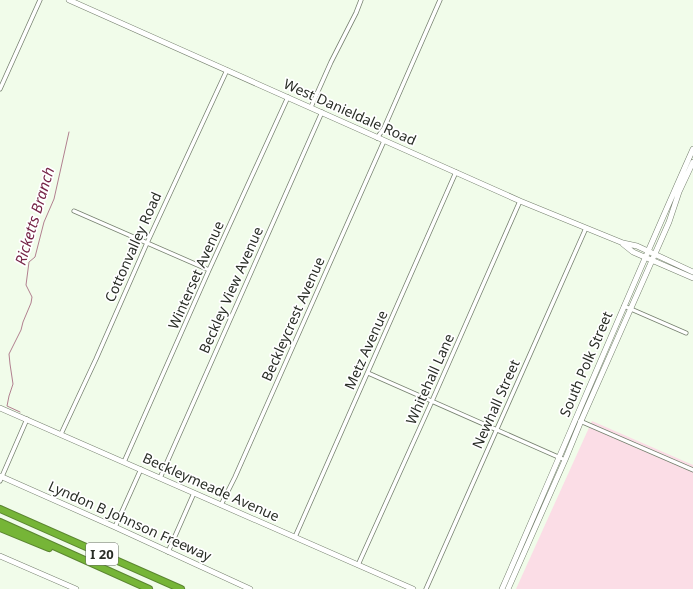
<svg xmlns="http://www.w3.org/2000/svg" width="693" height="589" font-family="'Noto Sans',sans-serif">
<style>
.pitch{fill:#fbdde6}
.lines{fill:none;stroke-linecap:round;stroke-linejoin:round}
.stream{stroke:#b1808f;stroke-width:1}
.street-casing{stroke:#76806f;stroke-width:5}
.secondary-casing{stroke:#76806f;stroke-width:6}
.highway-casing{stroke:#5b8531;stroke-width:8}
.street{stroke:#fff;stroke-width:3.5}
.secondary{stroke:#fff;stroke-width:5}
.highway{stroke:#76b537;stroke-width:6}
.labels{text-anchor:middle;stroke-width:3.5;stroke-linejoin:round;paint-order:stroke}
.shield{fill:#fff;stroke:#696c67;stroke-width:1}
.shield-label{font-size:13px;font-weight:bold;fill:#292d26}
.street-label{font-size:14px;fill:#292d26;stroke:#fff}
.water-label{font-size:15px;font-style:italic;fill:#762548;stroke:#fff}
</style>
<rect width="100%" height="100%" fill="#f1fcea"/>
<path class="pitch" d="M592 421 693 465V589H516Z"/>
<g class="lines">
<path class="stream" d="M20 412 7 406 9 396 13 384 10 364 9 354 21 330 23 322 31 303 32 297 26 285 29 262 35 257 44 222 54 199 69 132"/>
<defs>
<path id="street" d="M0 89 40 0
M311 107 331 62 356 13 361 0
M377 138 384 128 440 0
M74 211 209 270
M624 306 686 333
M368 373 565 460
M580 421 693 470
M61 434 96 359 147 243 227 70
M124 462 209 270 288 97
M160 478 322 112
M0 481 27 419
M221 505 235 477 384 141
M115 527 141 469
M295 537 456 172
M168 552 194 493
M358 565 432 401 520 201
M426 589 586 228"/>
<path id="secondary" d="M69 0 520 201 623 243 637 246 693 272
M623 244 633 252 693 278
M0 408 413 589
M0 476 115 527 250 589
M0 556 76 589
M502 589C566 443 628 295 693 149
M508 589 565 460 581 421 669 222 679 192 693 162"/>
<path id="highway" d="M0 509 181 589
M0 522 149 589
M0 528 49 548"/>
</defs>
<use href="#street" class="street-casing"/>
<use href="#secondary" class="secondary-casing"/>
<use href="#highway" class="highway-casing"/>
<use href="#street" class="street"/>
<use href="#secondary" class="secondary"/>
<use href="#highway" class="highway"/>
</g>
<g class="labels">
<rect class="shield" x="86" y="543" width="32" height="22" rx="3"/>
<g class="shield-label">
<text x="102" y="559">I 20</text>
</g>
<g class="street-label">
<text transform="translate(350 112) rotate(24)" y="5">West Danieldale Road</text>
<text transform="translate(133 247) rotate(-66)" y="5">Cottonvalley Road</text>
<text transform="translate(196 275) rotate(-66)" y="5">Winterset Avenue</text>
<text transform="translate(231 290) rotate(-66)" y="5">Beckley View Avenue</text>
<text transform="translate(293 319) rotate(-66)" y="5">Beckleycrest Avenue</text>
<text transform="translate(366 350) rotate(-66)" y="5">Metz Avenue</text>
<text transform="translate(586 364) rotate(-67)" y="5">South Polk Street</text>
<text transform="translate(430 379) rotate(-66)" y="5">Whitehall Lane</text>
<text transform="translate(496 404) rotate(-66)" y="5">Newhall Street</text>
<text transform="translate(211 487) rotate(24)" y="5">Beckleymeade Avenue</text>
<text transform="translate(130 521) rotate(24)" y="5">Lyndon B Johnson Freeway</text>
</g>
<g class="water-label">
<text transform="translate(35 216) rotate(-73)" y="5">Ricketts Branch</text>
</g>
</g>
</svg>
